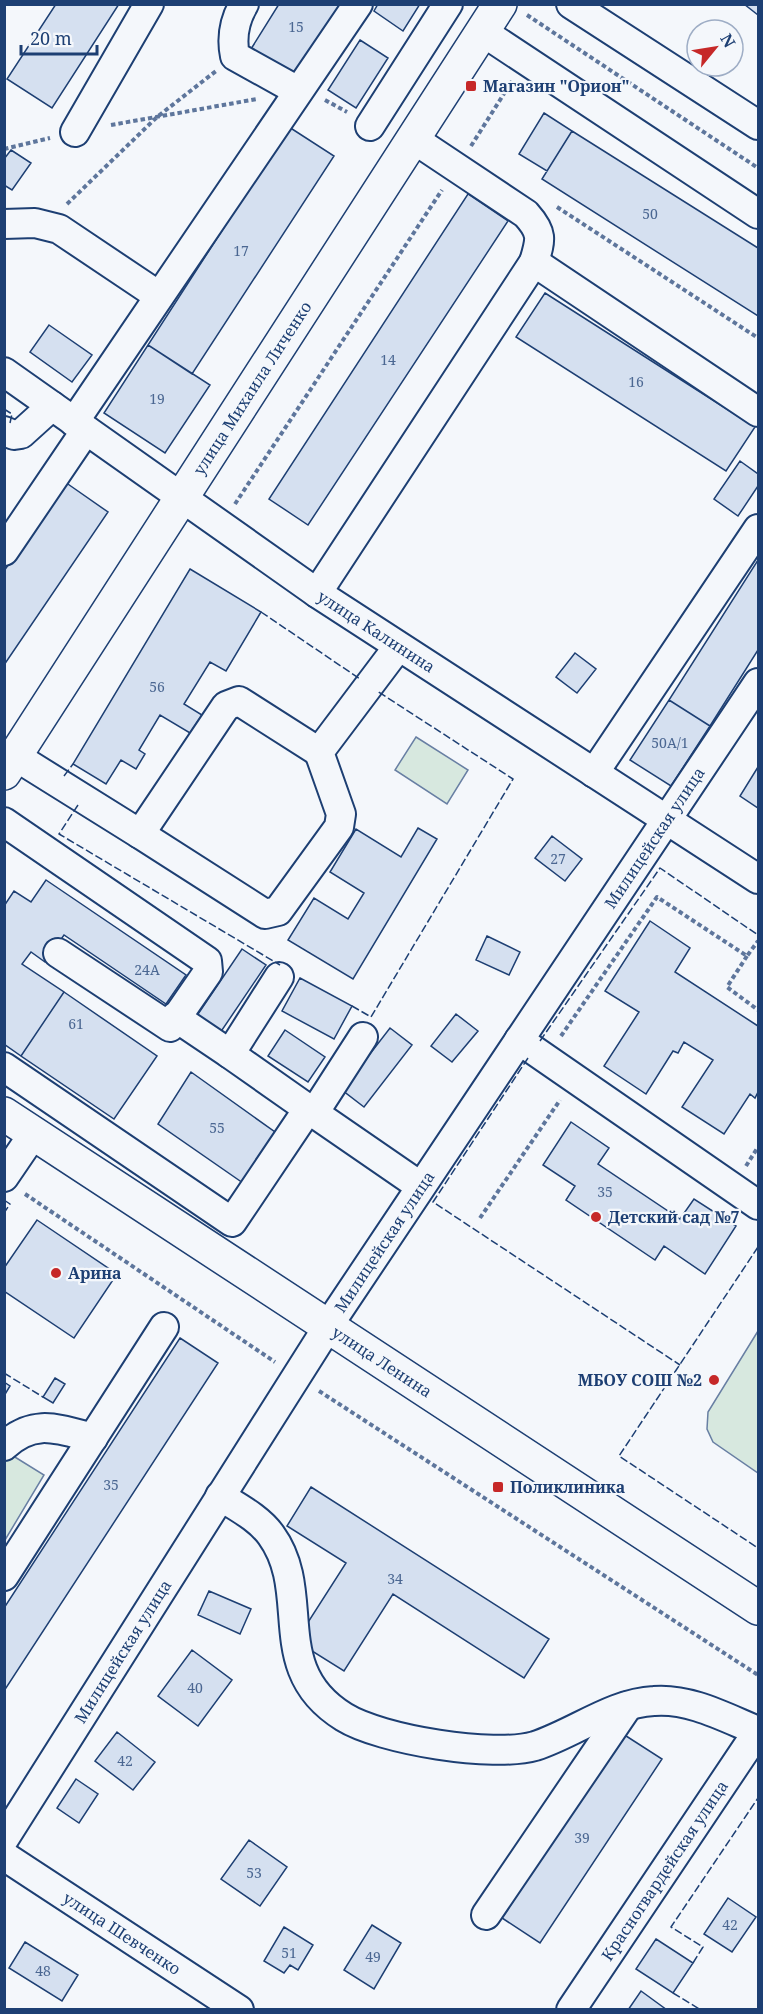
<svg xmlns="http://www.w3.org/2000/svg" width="763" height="2014" font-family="'Noto Serif',serif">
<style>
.green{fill:#d7e8df;stroke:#687fa3;stroke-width:1.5}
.building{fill:#d5e0f0;stroke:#1d3f73;stroke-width:1.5}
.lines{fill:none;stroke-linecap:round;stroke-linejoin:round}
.minor-casing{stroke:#1d3f73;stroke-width:32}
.major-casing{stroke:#1d3f73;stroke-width:36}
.path{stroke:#5e769c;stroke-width:4;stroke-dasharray:4.5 3;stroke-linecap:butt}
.minor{stroke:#f4f7fb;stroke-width:28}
.major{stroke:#f4f7fb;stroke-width:33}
.fence{stroke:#1d3f73;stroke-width:1.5;stroke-dasharray:8 3;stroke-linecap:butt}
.poi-dot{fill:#c62828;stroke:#f4f7fb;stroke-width:2}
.labels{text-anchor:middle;stroke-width:4.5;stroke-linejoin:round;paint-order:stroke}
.number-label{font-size:14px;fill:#4b6792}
.poi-label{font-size:16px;font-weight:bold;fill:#1d3f73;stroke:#f4f7fb;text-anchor:start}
.street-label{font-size:16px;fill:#1d3f73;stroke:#f4f7fb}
</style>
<rect width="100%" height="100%" fill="#f4f7fb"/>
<path class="green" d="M416 737 468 770 447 804 395 770Z
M758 1331V1473L713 1442 707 1429 708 1412Z
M10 1454 44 1475 5 1540 4 1463Z"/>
<path class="building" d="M56 4H119L52 108 7 79Z
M279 4H342L296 77 251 49Z
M378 4H420L403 31 374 11Z
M744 4H758V15Z
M360 40 388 58 356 108 328 90Z
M544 113 572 131 547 171 519 154Z
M289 127 334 156 192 374 148 345Z
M572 131 758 248V316L542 179Z
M11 150 31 163 12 190 4 185V159Z
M468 194 508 221 308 525 269 499Z
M545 293 755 427 726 471 516 337Z
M49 325 92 355 72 382 30 352Z
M148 345 210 385 165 453 104 413Z
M740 461 758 474V486L738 516 714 499Z
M65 482 108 512 4 665V571Z
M758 560V650L710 726 669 700Z
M190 569 261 612 226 671 210 662 184 704 202 715 190 733 160 715 139 750 145 754 136 769 121 760 106 784 73 764Z
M575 653 596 669 577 693 556 677Z
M669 700 710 726 671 786 630 760Z
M758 767V808L740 796Z
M418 828 437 839 353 979 288 940 314 898 348 919 364 893 330 872 356 829 401 857Z
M552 836 582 859 565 881 535 858Z
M46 880 186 975 166 1004 64 935 45 962 31 952 22 964 64 992 21 1056 4 1044V906L14 891 31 902Z
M650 921 690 948 675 972 758 1026V1092L755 1098 750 1094 724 1134 682 1107 713 1060 684 1042 678 1053 673 1051 646 1094 604 1066 639 1012 605 991Z
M487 936 520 952 509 975 476 960Z
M242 949 266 965 220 1033 196 1017Z
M300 978 352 1006 334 1039 282 1011Z
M64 992 157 1056 114 1119 21 1056Z
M456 1014 478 1031 452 1062 431 1046Z
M390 1028 412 1045 364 1107 342 1090Z
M285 1030 325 1057 308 1082 268 1056Z
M191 1072 275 1132 243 1183 158 1124Z
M571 1122 609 1148 598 1164 680 1219 694 1199 736 1226 705 1274 664 1246 655 1260 566 1200 575 1186 543 1165Z
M37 1220 117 1274 74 1338 4 1291V1268Z
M180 1338 218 1363 4 1691V1608Z
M55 1378 65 1384 53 1403 43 1397Z
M4 1382 10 1386 4 1396Z
M311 1487 549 1639 524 1678 393 1594 344 1671 296 1641 346 1563 287 1526Z
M209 1591 251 1609 240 1634 198 1615Z
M192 1650 232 1680 198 1726 158 1696Z
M117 1732 155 1762 133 1790 95 1761Z
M623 1734 662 1759 540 1943 502 1918Z
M76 1779 98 1794 79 1823 57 1808Z
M249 1840 287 1867 260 1906 221 1879Z
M728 1898 756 1917 732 1952 704 1934Z
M372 1925 401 1943 374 1989 344 1970Z
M284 1927 313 1945 298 1970 290 1965 284 1973 264 1961Z
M656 1939 693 1963 673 1993 636 1969Z
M25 1942 78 1975 62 2001 9 1968Z
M641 1991 667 2010H628Z"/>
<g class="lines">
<defs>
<g id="minor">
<path d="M244 4C234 21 231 37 235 56L298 91"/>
<path d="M571 4 758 125"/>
<path d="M483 32 758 214"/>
<path d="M370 126 448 4"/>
<path d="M75 132 149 4"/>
<path d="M415 140 526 214C543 233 541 239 534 262"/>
<path d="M4 224 35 223 59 229 159 296"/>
<path id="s1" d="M4 372 317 593 758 879"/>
<path d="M74 422 358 4"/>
<path d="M4 431 14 435 21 434 52 406"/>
<path d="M4 551 86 430"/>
<path d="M317 593 534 262 758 412"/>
<path d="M15 756 140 834 226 706 239 701 319 752"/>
<path d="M594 773 758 529"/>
<path d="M4 822 207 961 208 972 170 1027 58 953"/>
<path d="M140 834 265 914 278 911 339 827 341 814 319 752 398 647"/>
<path d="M175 1017 230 1054 279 977"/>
<path d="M519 1040 758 1205"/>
<path d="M230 1054 314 1113 363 1037"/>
<path d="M4 1067 232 1222 308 1109"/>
<path d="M314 1113 420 1186"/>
<path d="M4 1177 34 1133"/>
<path d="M4 1446C34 1418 58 1429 93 1438"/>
<path d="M220 1496C237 1507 259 1518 271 1535 314 1594 266 1669 344 1717 381 1740 494 1758 535 1746 575 1733 612 1703 654 1701 690 1698 726 1718 758 1731"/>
<path d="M4 1576 164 1327"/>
<path id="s2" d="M4 1839 336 1314 758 683"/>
<path id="s3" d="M4 1856 239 2010"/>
<path d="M486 1915 628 1706"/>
<path id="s4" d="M571 2010 758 1731"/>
</g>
<g id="major">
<path id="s5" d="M4 773 500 4"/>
<path id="s6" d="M4 1114 758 1608"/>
</g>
</defs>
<use href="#minor" class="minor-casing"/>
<use href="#major" class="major-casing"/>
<path class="path" d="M527 15 758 168
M325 100 347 112
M111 125 257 99
M471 146 512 81
M4 149 50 138
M67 204 157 117 216 71
M557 207 758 338
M235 504 442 190
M747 956 727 987 758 1010
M561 1036 657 897 747 956 758 941
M746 1166 758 1147
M25 1194 275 1362
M480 1218 560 1100
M319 1391 758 1675"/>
<use href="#minor" class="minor"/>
<use href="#major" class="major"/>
<path class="fence" d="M4 409 12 414 10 423
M261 612 360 679
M64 776 73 764
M78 805 59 834 280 965
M352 1006 371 1017 513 779 377 691
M540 1041 660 868 758 935
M528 1058 433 1202 680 1365
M4 1200 10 1204 4 1213
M758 1247 619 1456 758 1548
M4 1373 43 1397
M693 1963 703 1947 671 1927 758 1798
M673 1993 701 2010"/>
</g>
<g class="poi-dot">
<rect x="465" y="80" width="12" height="12" rx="3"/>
<circle cx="596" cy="1217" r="6"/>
<circle cx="56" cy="1273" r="6"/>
<circle cx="714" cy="1380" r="6"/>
<rect x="492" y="1481" width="12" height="12" rx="3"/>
</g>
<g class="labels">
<g class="number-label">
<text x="296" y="32">15</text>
<text x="650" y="219">50</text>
<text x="241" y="256">17</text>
<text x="388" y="365">14</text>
<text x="636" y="387">16</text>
<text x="157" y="404">19</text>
<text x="157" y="692">56</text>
<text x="670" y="748">50А/1</text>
<text x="558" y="864">27</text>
<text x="147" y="975">24А</text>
<text x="76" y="1029">61</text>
<text x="217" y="1133">55</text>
<text x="605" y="1197">35</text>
<text x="111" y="1490">35</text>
<text x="395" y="1584">34</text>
<text x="195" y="1693">40</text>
<text x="125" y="1766">42</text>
<text x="582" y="1843">39</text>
<text x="254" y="1878">53</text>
<text x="730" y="1930">42</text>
<text x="289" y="1958">51</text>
<text x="373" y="1962">49</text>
<text x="43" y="1976">48</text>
</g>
<g class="poi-label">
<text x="483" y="92">Магазин "Орион"</text>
<text x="608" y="1223">Детский сад №7</text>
<text x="68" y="1279">Арина</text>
<text x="702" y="1386" text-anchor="end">МБОУ СОШ №2</text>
<text x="510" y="1493">Поликлиника</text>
</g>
<g class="street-label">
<text dy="6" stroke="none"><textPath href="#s5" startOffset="458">улица Михаила Личенко</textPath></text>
<text dy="6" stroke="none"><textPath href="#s1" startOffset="454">улица Калинина</textPath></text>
<text dy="6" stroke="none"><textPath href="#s2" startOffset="1194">Милицейская улица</textPath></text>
<text dy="6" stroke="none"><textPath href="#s2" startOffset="708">Милицейская улица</textPath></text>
<text dy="6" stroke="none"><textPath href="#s6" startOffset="452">улица Ленина</textPath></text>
<text dy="6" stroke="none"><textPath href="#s2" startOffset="222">Милицейская улица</textPath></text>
<text dy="6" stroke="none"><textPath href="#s4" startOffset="168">Красногвардейская улица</textPath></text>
<text dy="6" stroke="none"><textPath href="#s3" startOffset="141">улица Шевченко</textPath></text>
</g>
</g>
<rect width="763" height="2014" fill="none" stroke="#1d3f73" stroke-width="12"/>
<g transform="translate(715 48) rotate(60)"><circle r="28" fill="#f4f7fb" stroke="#9eadc5" stroke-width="1.5"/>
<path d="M0-4.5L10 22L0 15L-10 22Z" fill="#c62828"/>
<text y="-9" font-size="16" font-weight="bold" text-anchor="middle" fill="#1d3f73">N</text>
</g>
<path d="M21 45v9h76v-9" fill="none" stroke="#1d3f73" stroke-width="3"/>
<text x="30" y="45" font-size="18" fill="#1d3f73" stroke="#f4f7fb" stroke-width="4.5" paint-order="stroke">20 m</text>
</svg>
